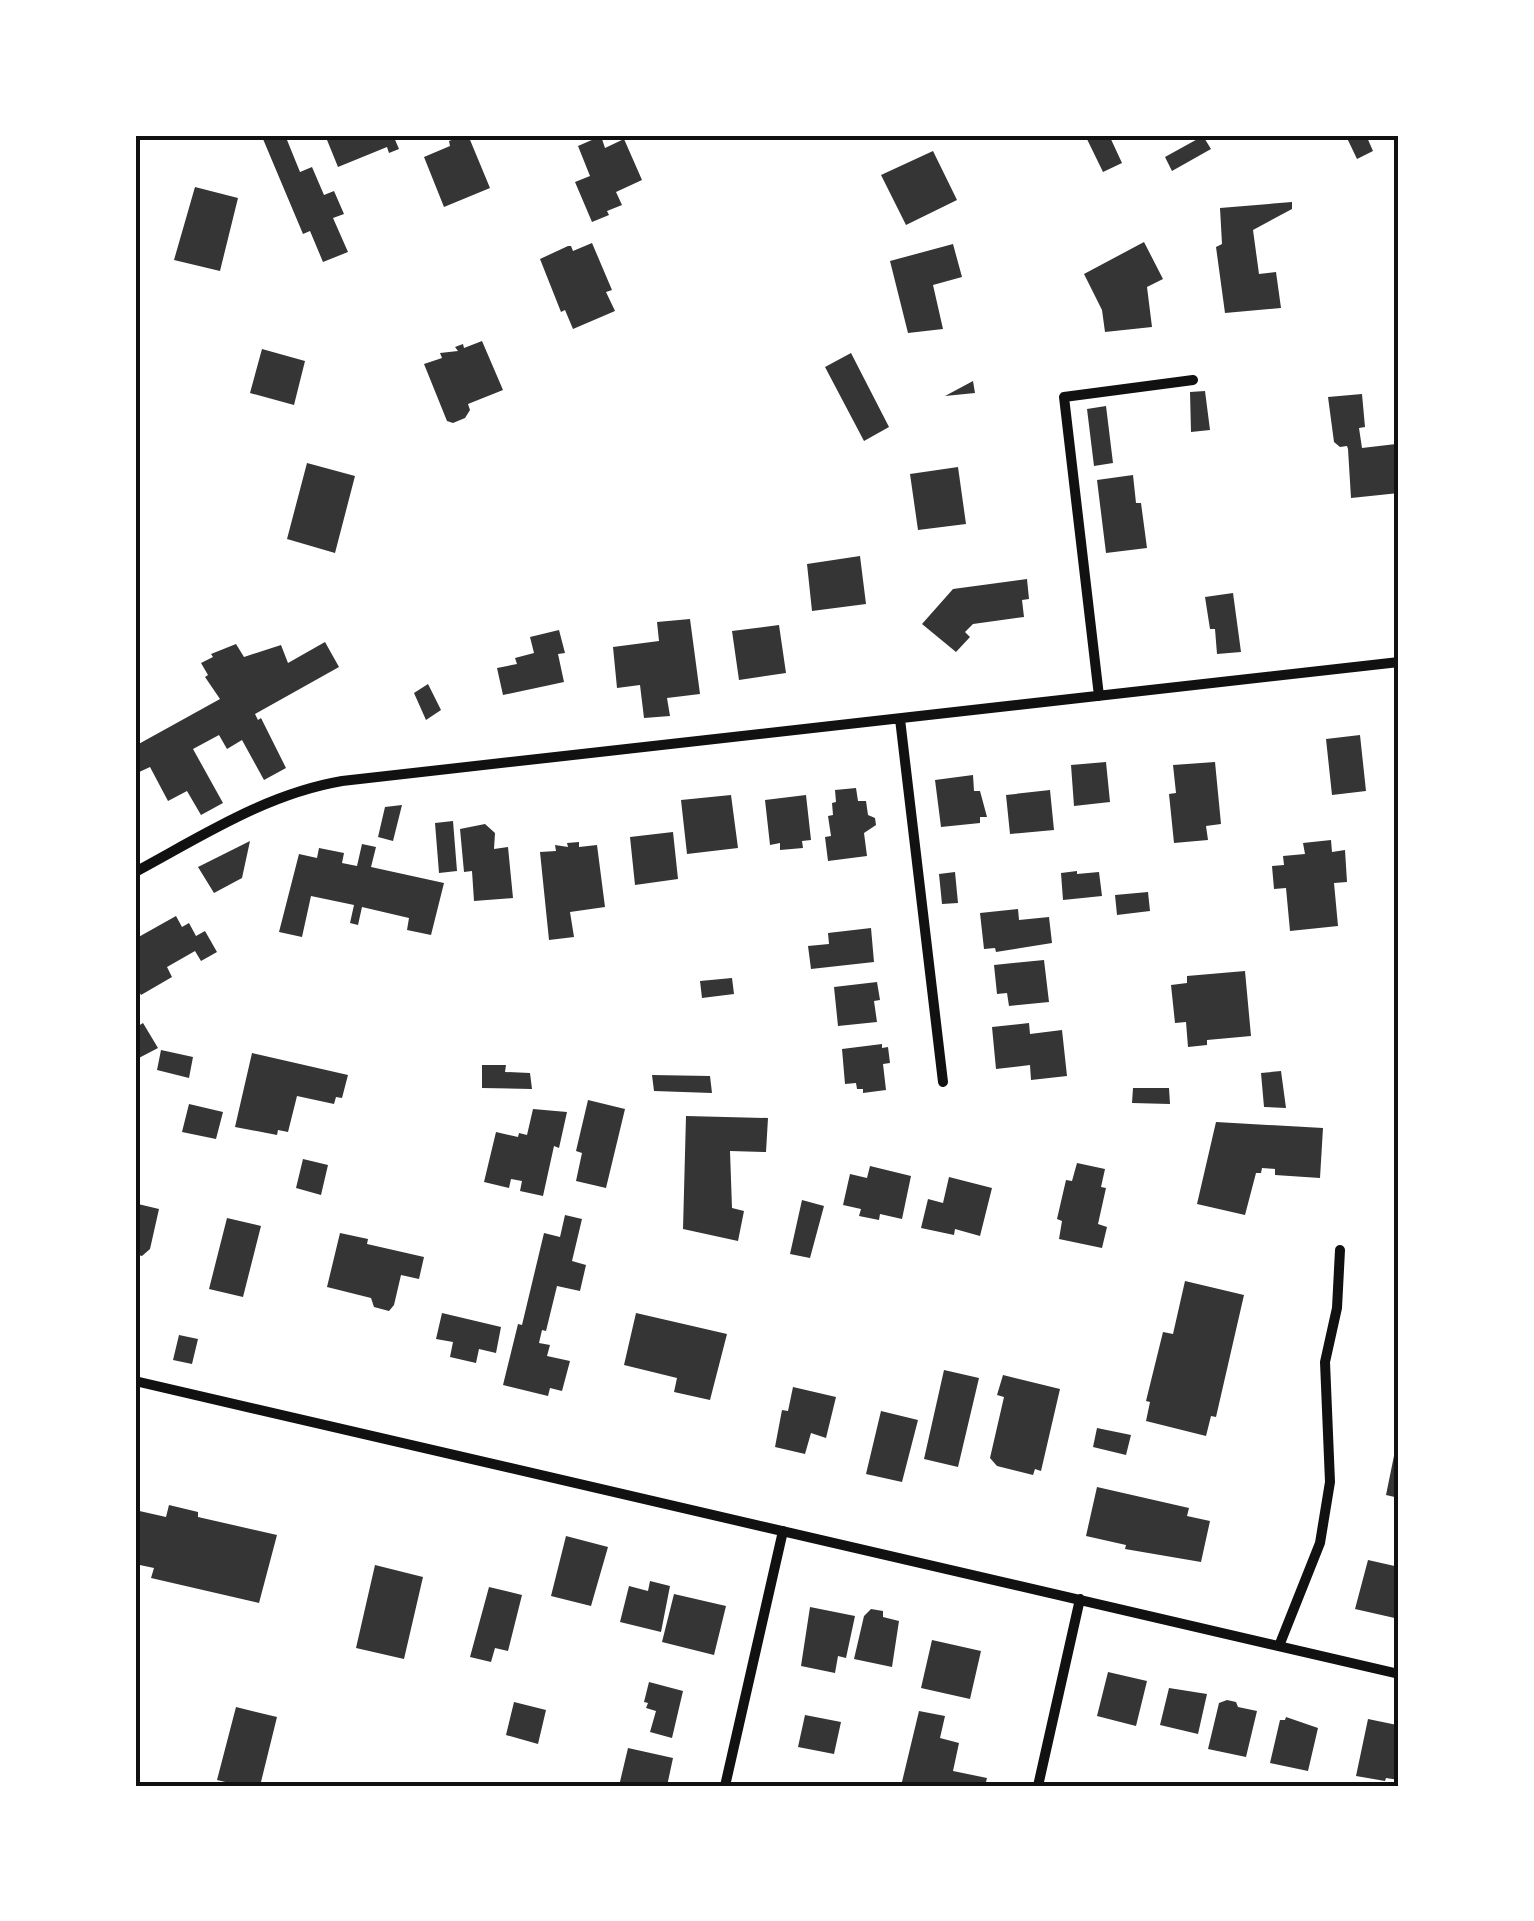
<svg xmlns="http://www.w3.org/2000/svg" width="1534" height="1921" font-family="'PT Sans Narrow',sans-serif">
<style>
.building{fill:#353535}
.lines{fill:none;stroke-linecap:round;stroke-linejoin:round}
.minor{stroke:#111;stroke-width:10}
.neatline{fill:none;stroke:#111;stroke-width:4}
</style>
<rect width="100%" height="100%" fill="#fff"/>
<path class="building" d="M273 135H285L300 172 312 167 324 195 334 191 344 214 333 218 348 252 323 262 310 231 303 234 263 139Z
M325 135H393L399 149 389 153 387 147 338 167Z
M464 135H468L490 188 444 207 424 157 450 146 449 141Z
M1085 135H1109L1122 163 1103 172Z
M1352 135H1366L1373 151 1357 159 1347 138Z
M601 136 605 148 624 139 642 180 616 192 622 205 607 211 609 215 592 222 575 182 590 176 578 146Z
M1203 136 1211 149 1172 171 1165 157Z
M933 151 957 200 906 225 881 175Z
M195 187 238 198 220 271 174 260Z
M1292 202V209L1253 230 1259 274 1276 272 1281 308 1225 313 1216 247 1222 244 1220 208Z
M1144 242 1163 279 1147 287 1152 327 1105 332 1102 310 1084 274Z
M592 243 612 290 606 292 615 311 573 329 565 310 561 312 540 259 568 246H571L573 251Z
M953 244 962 277 933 285 943 329 908 333 890 261Z
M482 341 503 390 468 404 470 410 465 418 453 423 447 421 424 364 442 358 440 353 458 351 455 347 463 344 464 348Z
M262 349 305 361 294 405 250 393Z
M851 353 889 427 864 441 825 367Z
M973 381 975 393 945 396Z
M1205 391 1210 430 1191 432 1190 392Z
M1362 394 1365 427 1359 428 1362 448 1396 444 1399 493 1351 498 1348 449 1347 446 1340 447 1334 442 1328 397Z
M1106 406 1113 463 1094 466 1087 409Z
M307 463 355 476 335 553 287 539Z
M958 467 966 524 918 530 910 474Z
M1133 475 1136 503H1141L1147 548 1106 553 1097 480Z
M860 556 866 604 812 611 807 564Z
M1027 579 1029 599 1022 600 1024 617 973 624 965 632 970 637 956 652 922 624 953 589Z
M1233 593 1241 652 1217 654 1215 629H1210L1205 597Z
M690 619 700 694 667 698 670 716 644 718 640 685 617 688 613 647 659 641 657 622Z
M779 625 786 673 739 680 732 631Z
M559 630 565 653 558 654 564 682 503 695 497 668 517 664 515 658 534 653 530 637Z
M325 642 339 667 255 714 258 720 261 718 286 768 264 780 242 740 227 749 219 735 193 749 223 803 201 815 187 791 168 801 150 767 135 774V746L220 699 205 677 208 675 201 663 213 657 211 654 236 644 244 657 281 645 288 663Z
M428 684 441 710 426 720 414 693Z
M1360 735 1366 791 1332 795 1326 739Z
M1106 762 1110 802 1074 806 1071 765Z
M1215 762 1221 824 1206 826 1208 840 1174 843 1169 794 1176 793 1173 765Z
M973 775 974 791H980L987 817H980V823L941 827 935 780Z
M856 788 858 801H866L868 815 875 818 876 825 864 833 867 856 828 861 825 837 831 836 828 816 833 815 832 803 836 802 835 790Z
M1050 790 1054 830 1010 834 1006 795Z
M731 795 738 848 687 854 681 800Z
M806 795 811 840 802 841 803 848 780 850V843L770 845 765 800Z
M402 805 393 841 378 837 385 807Z
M453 821 457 871 439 873 435 823Z
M485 824 495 833 494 849 508 847 513 898 474 901 472 871 464 872 460 829Z
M673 832 678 879 635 885 630 837Z
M1331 840 1332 852 1345 850 1347 882 1334 883 1338 926 1290 931 1286 888 1274 889 1272 866 1284 865 1283 856 1305 854 1303 843Z
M250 841 242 878 214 893 198 867Z
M579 842V847L597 845 605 907 570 912 574 937 549 940 540 852 556 851 555 845 568 847 567 843Z
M362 844 376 847 371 867 444 883 431 935 407 930 409 918 362 907 358 925 350 923 354 905 311 896 302 937 279 932 299 854 317 858 319 848 344 853 342 863 357 866Z
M1077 871V874L1099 872 1102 896 1063 900 1061 873Z
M955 872 958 903 942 904 939 874Z
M1148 892 1150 911 1117 915 1115 895Z
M1018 909 1019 920 1049 917 1052 943 996 952 995 948 984 949 980 913Z
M176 916 182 927 189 923 196 936 205 931 217 952 201 961 195 951 167 967 172 977 141 995 135 984V939Z
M871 928 874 962 811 969 808 946 829 944 828 933Z
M1044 960 1049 1002 1009 1006 1007 993 997 994 994 965Z
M1245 971 1251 1036 1207 1040V1045L1188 1047 1186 1022 1175 1023 1171 985 1187 983V976Z
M732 978 734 994 702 998 700 981Z
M877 982 880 1000 874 1001 877 1022 838 1026 834 987Z
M143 1023 158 1048 135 1060 138 1041 135 1028Z
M1029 1023 1030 1034 1062 1030 1067 1076 1031 1080 1030 1065 996 1069 992 1027Z
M882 1044V1048L888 1047 890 1063 883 1064 886 1090 863 1093V1089H857L856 1083 845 1084 842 1049Z
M161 1050 193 1057 189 1078 157 1070Z
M252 1053 348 1075 342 1098 336 1097 334 1104 297 1096 288 1132 278 1130 277 1135 235 1127Z
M482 1065H506L505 1072 530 1073 532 1089 482 1088Z
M1281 1071 1286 1108 1264 1107 1261 1073Z
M652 1075 710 1076 712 1093 654 1091Z
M1133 1088H1169L1170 1104 1132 1103Z
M588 1100 625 1109 606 1188 576 1181 582 1153 576 1151Z
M189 1104 223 1112 216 1139 182 1132Z
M533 1109 567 1112 559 1148 554 1146 543 1196 520 1191 522 1181 511 1179 509 1188 484 1182 496 1132 518 1137 519 1133 527 1135Z
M686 1116 768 1118 766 1152 730 1151 732 1208 744 1211 738 1241 683 1229Z
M1216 1122 1323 1128 1320 1178 1275 1175V1169L1262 1168 1261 1173H1256L1245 1215 1197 1204Z
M303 1159 328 1165 321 1195 296 1188Z
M1077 1163 1105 1169 1101 1187 1106 1188 1098 1224 1107 1227 1102 1248 1059 1239 1062 1221 1057 1219 1066 1180 1072 1181Z
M870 1166 911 1176 902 1219 880 1214 879 1220 859 1216 861 1209 843 1205 850 1174 867 1178Z
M949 1177 992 1188 980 1236 955 1229 954 1235 921 1228 928 1199 943 1203Z
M135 1199 139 1200 138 1204 159 1209 150 1249 142 1256 135 1254Z
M802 1200 824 1206 810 1258 790 1254Z
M565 1215 582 1219 572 1261 586 1265 580 1291 557 1286 546 1331 542 1330 539 1343 550 1345 547 1356 570 1361 562 1391 550 1388 548 1396 503 1385 518 1324 522 1325 544 1233 560 1237Z
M227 1218 261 1226 243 1297 209 1289Z
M340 1233 368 1239 367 1244 424 1257 419 1279 401 1275 394 1305 389 1311 374 1307 371 1298 327 1287Z
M1185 1281 1244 1295 1216 1417 1211 1416 1206 1436 1146 1421 1150 1402 1146 1401 1163 1332 1173 1334Z
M442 1313 501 1327 496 1353 479 1349 476 1363 450 1357 453 1342 436 1339Z
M636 1313 727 1334 710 1400 674 1392 677 1378 624 1365Z
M179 1335 198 1339 192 1364 173 1360Z
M944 1370 979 1378 958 1467 924 1459Z
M1003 1375 1060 1389 1041 1471 1035 1469 1033 1475 997 1466 990 1458 1004 1397 997 1395Z
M793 1387 836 1397 826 1438 811 1433 805 1454 775 1447 782 1410 788 1411Z
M881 1411 918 1420 902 1482 866 1474Z
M1097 1428 1131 1435 1126 1455 1093 1447Z
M1397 1441H1399V1498L1386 1495Z
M1097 1487 1189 1508 1187 1516 1210 1521 1201 1562 1125 1549 1126 1545 1086 1536Z
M169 1505 198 1512V1517L277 1535 259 1603 151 1578 154 1568 135 1564V1510L166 1517Z
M566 1536 608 1547 591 1606 551 1596Z
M1368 1560 1399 1567V1619L1355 1609Z
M375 1565 423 1577 404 1659 356 1648Z
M650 1581 670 1586 661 1632 620 1622 629 1586 648 1591Z
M489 1587 522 1595 508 1651 495 1648 491 1662 470 1657Z
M674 1594 726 1606 714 1655 662 1642Z
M810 1607 855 1616 846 1658 838 1656 835 1673 801 1666Z
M871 1609 883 1611V1617L899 1621 892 1667 854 1659 864 1616Z
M932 1640 981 1651 970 1699 921 1688Z
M1108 1672 1147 1681 1136 1726 1097 1716Z
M649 1682 683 1691 672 1738 650 1732 656 1711 646 1708 648 1703 644 1702Z
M1169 1688 1207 1694 1198 1734 1160 1725Z
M1227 1700 1236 1702 1238 1707 1257 1711 1246 1757 1208 1749 1219 1703Z
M514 1702 546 1710 538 1744 506 1735Z
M236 1707 277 1717 260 1786H242L217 1780Z
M919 1711 945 1716 940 1738 959 1743 953 1771 987 1778 985 1786H901Z
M805 1715 841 1722 834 1754 798 1747Z
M1286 1717 1318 1728 1308 1771 1270 1763 1280 1720H1285Z
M1368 1719 1397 1725 1399 1780 1386 1778 1385 1781 1356 1776Z
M628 1748 673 1758 667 1786H619Z"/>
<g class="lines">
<path class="minor" d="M1099 696 1064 397 1193 380
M900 719 943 1082
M135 872C202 836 266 794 342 781L1399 662
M135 1381 1399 1674
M1279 1646 1320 1543 1330 1482 1325 1362 1337 1308 1340 1250
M725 1786 783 1531
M1038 1786 1080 1599"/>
</g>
<rect width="1534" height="1921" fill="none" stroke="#ffffff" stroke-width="275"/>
<rect x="138" y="138" width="1258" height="1646" class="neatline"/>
</svg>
